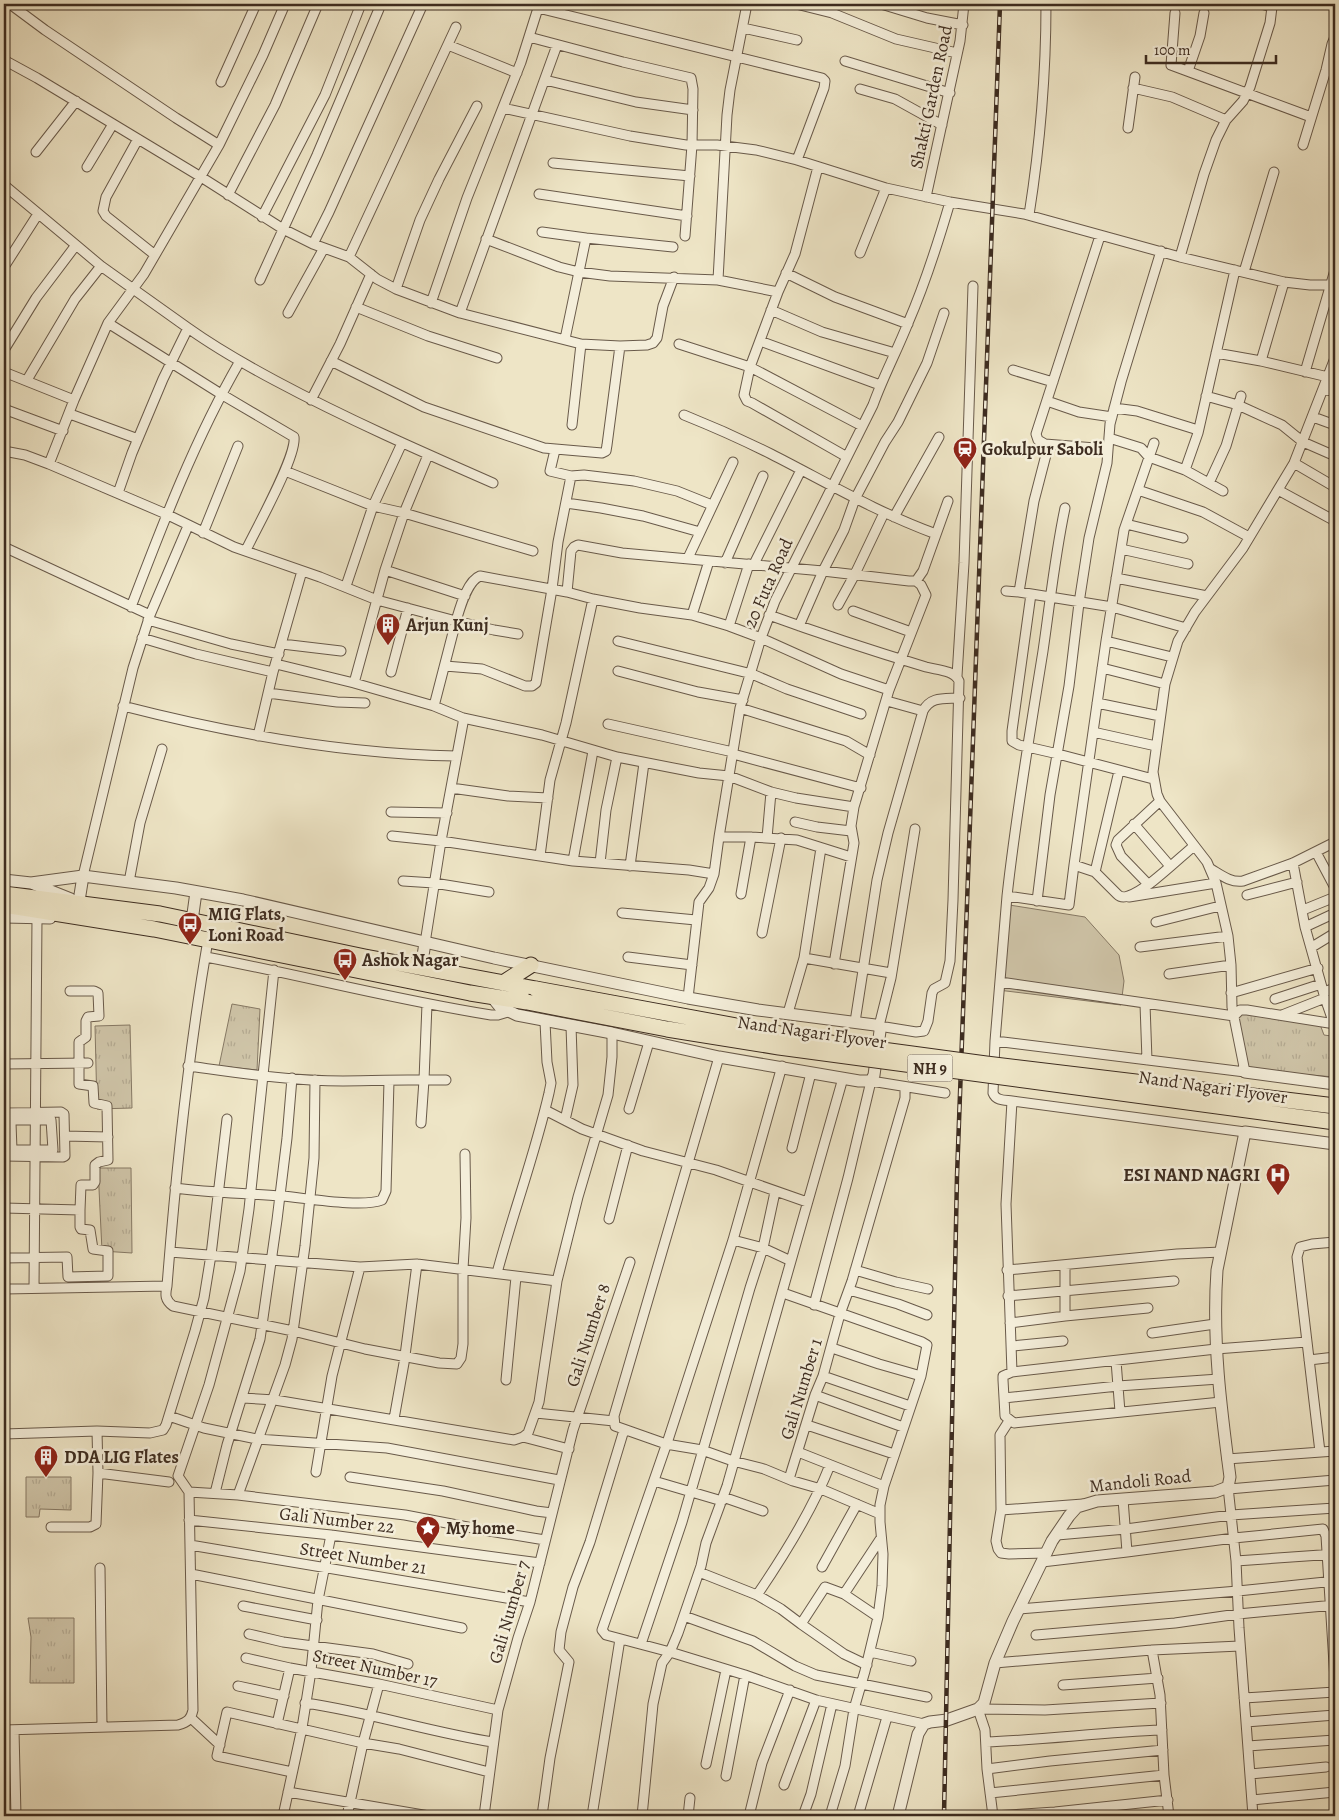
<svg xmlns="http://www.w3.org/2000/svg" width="1339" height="1820" font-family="Alegreya,serif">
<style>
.grass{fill:#d0c6aa;stroke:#867965}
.park{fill:url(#park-tufts);stroke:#867965}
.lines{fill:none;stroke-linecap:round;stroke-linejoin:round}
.minor-casing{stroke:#695a4a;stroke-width:11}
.tertiary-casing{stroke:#695a4a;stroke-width:13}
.trunk-casing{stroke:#3d2c20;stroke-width:17}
.minor{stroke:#f4eeda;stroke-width:9}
.tertiary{stroke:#f4eeda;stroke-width:11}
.trunk{stroke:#eee5c6;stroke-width:15}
.rail-casing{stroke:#3d2c20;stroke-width:4.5}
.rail{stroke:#f4eeda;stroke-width:2.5;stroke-dasharray:8;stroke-linecap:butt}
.trunk-bridge-casing{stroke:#3d2c20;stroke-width:17;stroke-linecap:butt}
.trunk-bridge{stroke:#eee5c6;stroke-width:15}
.labels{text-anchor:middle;stroke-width:5;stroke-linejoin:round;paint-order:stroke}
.shield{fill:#f4eeda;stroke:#746658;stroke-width:1}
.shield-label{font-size:16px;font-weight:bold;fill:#3d2c20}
.street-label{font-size:18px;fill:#3d2c20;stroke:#f4eeda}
.poi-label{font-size:18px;font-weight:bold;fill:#3d2c20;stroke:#f4eeda;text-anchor:start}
</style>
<defs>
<pattern id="park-tufts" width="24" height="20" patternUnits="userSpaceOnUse" patternTransform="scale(1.25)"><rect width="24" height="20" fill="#d0c6aa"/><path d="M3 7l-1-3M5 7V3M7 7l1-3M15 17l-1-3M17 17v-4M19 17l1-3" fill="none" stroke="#b4aa92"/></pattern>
</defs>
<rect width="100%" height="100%" fill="#eee5c6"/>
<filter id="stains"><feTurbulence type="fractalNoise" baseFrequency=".004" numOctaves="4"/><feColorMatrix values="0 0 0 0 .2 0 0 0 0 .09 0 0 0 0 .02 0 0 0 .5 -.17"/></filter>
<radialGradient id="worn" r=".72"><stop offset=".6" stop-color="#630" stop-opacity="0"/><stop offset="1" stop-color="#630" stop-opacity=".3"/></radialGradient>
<path class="grass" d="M1003 904 1085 917 1119 955 1124 981 1121 1005 998 990Z"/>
<path class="park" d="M232 1004 260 1009 257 1070 219 1066Z
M1242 1012 1318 1024 1321 1027 1324 1035 1331 1036 1332 1032H1335V1077L1247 1070 1236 1017Z
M130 1025 132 1108 97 1109 95 1026Z
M98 1168H131L132 1253 102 1251Z
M26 1477H71V1510L40 1509 39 1517H26Z
M28 1618H74V1683H30L31 1637Z"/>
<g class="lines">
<defs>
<path id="minor" d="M10 4 45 30 176 118 219 145
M796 4 832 13 896 39 957 53
M881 4 927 18 963 25
M538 8 822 78 825 81 824 88 797 160
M1175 13 1171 65 1311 117
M743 28 797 40
M529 37 623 62 691 78 693 89 692 145 685 236
M448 45 517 73
M4 60 37 78 201 177 283 229 313 244 349 257 377 279 396 289 460 313 581 344 620 346 647 345 653 343 657 338 663 306 674 277
M845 61 950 93
M1188 71 1200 36 1204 13
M545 80 636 102 693 110
M221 82 256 4
M1133 88 1172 97 1226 120
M860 89 895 99 942 125
M503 108 630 136 686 145H717L756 150 797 160 886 188 950 202 1024 214 1180 257 1284 282 1310 285H1335
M1128 128 1135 77
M138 139 106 197 103 211 106 216 155 255
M1303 145 1326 70 1332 44 1335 37
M36 152 76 101
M553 163 690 176
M87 167 113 124
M818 167 795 254 778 292 750 367 744 395 747 401 752 403 847 457
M4 185 76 245 36 298 4 350
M539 194 687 216
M228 195 275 105 318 4
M926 197 960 41 964 4
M1029 215C1040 145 1046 74 1046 4
M262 217 325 95 361 4
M542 232 586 238
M486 239 559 267 579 272 610 276 718 280 778 292
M313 244 329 212 423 4
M76 245 101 266
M860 253 886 188
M349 257 456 27
M1180 257 1204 174 1216 140 1226 120 1243 101 1250 87 1270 23 1272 7 1261 4
M4 267 38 214
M1244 272 1274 172
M786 273 835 297 908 324
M260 280 317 155 379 9
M718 280 727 115 730 90 747 4
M396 289 420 220 439 179 477 106
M431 303 467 198 521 62 539 5
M356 307 428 336 497 358
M771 310 822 332 895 353
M288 313 324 248
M460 313 557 45
M108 323 221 394 294 437C297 456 256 529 246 550
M565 339 586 238 673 247
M760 341 880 385
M679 344 750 367 862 426
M1216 353 1261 361 1328 377
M331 361 424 407 544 448 602 453 606 451 607 445 620 346
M1261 361 1284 282
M1013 370 1053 382
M4 372 74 400
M1305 372 1335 270
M27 380 75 299 101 266 188 328
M1324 389 1335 392
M1206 396 1238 405 1282 425 1303 442 1335 456
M311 400 340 344 371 274
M1047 401 1079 412 1112 417
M1114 408 1137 411 1198 430
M4 409 63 431
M70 414 138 439
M684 415C714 427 743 440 771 454 826 482 878 513 936 534
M1313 417 1335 425
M572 425 581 344
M1109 438 1141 448 1149 457 1185 470 1223 491
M1045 444 1108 449
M555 450 550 471 571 476 584 475 634 481 677 491 712 505
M4 451 25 455 49 464 166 514 234 547 320 577 377 600 456 621 434 706 463 718V723L441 841 425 943
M1294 463 1335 487
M49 464 74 400 108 323 144 274 219 145 263 55 285 4
M1185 470 1198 433 1235 270
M285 471 373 506 404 513 533 551
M1209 483 1226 446 1241 396
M1138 490 1203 512 1249 537
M1278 490 1335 521
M118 493 132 453 163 379 188 328C216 348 246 365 276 381 347 419 420 451 493 483
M566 503 601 508 643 516 700 532
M1065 508C1055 555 1050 603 1043 651 1030 732 1016 814 1007 896L1069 905 1074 865 1095 872 1117 894C1120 897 1123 898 1128 896 1146 891 1178 859 1194 846
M894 517 939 437
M1126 524 1183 538
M203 533 238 446
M4 547 150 615
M1121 549 1188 564
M688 558 733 462
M725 563 763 476
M754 564 801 470
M385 570 465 596
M1116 578 1207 596
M346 586 373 506 402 443
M1006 591 1019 592 1112 607 1186 628
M567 592 571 551 574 547 578 545 622 553 823 571 909 581H916L923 571 948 501
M1019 592 1034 501 1047 451 1045 444 1038 440 1036 434 1100 236
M1031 594 1012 731V741L1019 745 1058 754 1153 779
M838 605 855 574 884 513
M131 607C163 523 195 439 240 361
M853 611 911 632
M692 615 709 561
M769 615C821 634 873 651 926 667 937 670 954 670 959 681L953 900 950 961 945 983 934 989 932 993 928 1021 924 1031 916 1032 879 1026 891 978 915 829
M148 620 231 644 279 654
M729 626 749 564
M799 626 823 571 844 530 855 499 885 442 898 422 927 363 944 313
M518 634 494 630 456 621C460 608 467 581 480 576L567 592 593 599 640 608 692 615 729 626 761 638 841 674 889 690
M142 638 196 654 273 672
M618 641 752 674 787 689 861 714
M1106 641 1172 657
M282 644 341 651
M276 664 354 683 434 706
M445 666 482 669 525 686H532L536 683 552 589 558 542 571 476
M1102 668 1165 684
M618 671 698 692 743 700
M391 672 408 608
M957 676 964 563 973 286
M354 683 385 570 404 513 428 455
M268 693 337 702 365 703
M887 701 923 711
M1097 703 1160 716
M123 706C232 734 343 754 456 756
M740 708 846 741 870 755
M463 718 542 735 617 757 699 773 729 776 771 792 796 798 854 807
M608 724 733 752
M1093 732 1156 746
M258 736 273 672 302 571
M733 754 861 788
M451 788 508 796 548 798
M391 812 447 813
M795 822 817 827 851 831
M1134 824 1170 866
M392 836 441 841 573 861 689 870 714 874
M719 837H751L797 840 851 857
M767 838 771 792
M1316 852 1335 888
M540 856 550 780 566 723 593 599
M573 861 593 751
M600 863 606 810 617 757
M1293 863 1305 927 1325 998 1334 1024
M1074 865 1106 641 1124 530 1154 443
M630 866 644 763
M1211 869C1221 875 1231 883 1243 881L1293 863 1335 842
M1095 872 1119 771
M83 876 133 668 150 615 188 526
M403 881 434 883 489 892
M129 882 140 823 162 749
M1148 884 1121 856 1116 845 1118 840 1160 801
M741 894 751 837
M1247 895 1297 882
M1007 896 995 1041 993 1093C996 1101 1005 1100 1012 1101L1245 1132
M1129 897 1216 883
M1037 901 1050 795 1069 686 1079 603 1089 538 1107 463 1110 424 1121 382 1161 251
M1303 910 1335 897
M622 913 696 920
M1156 922 1220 906
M1305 927 1335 913
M762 933 781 838
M1140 947 1228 936
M1312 947 1335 933
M206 957C301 975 395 1000 491 1015H498L508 1012
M628 957 692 965
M804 958 891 973
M834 964 854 843 851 826 854 807 889 690 926 595 921 585 916 581
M1169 974 1231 965
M1000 982 1234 1016
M1324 992 1335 988
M1231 993 1318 968
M688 998 699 902 709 888 714 874 719 837 740 708 761 638 775 601 873 405C883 377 897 351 908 323 925 284 938 243 950 202
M1275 999 1321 984
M1145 1004 1147 1060
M788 1013 804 958 821 848
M1282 1015 1325 998
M1234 1016 1240 1010H1247L1335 1024
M855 1022 877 880 888 833 923 711C931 696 944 699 960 698
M995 1041 1245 1072 1232 1007 1231 965 1228 936 1216 883 1207 862 1160 801 1157 794 1153 772 1165 684 1178 641 1195 612 1243 548 1294 463 1335 358
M719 1057 614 1416 615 1426 666 1444 702 1450 733 1461 764 1469 793 1481 821 1489 880 1514
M4 1064 88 1063
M188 1066C240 1073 291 1081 343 1081 378 1081 412 1079 446 1080
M782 1066 733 1240 669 1437 602 1630 606 1635 670 1652 745 1675 816 1700 924 1724
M1012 1101 1006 1204 1012 1372 1216 1349 1307 1342
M629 1109 649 1042
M545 1110 582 1129 643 1151 716 1170 807 1202
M4 1113 61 1112 64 1114 65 1156 63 1157 4 1156
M12 1120H51L53 1150H12L11 1123Z
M565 1120 573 1085 571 1026
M421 1123 424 1080 427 1004
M65 1136 108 1137
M792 1148 811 1073
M175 1188C211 1193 246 1193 282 1196 306 1198 362 1208 382 1200L386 1191 389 1081
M4 1208 80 1210 81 1185H93L95 1182V1165L99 1162 108 1160 107 1106 94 1103 93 1086 79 1084V1042L86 1037V1021L88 1017 99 1016 98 993 94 991H70
M609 1219 628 1145
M733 1240 763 1248 791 1261
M170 1252 360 1267
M4 1258 67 1257 68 1277 108 1276V1251L93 1249 90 1230 81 1229 80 1227V1210
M1065 1265V1316
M855 1270 896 1282 928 1289
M1007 1270 1177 1254 1221 1252
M497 1273C513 1213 535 1154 549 1093L551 1083 547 1062 545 1022
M167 1286C165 1295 165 1300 173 1306L293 1331 365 1349 439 1363 457 1364 461 1358 463 1344V1269L466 1218 465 1154
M34 1288 37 918
M4 1289 167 1286C176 1170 188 1055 208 940
M849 1290 898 1304 927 1315
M783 1293 922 1342 927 1345 921 1376 884 1486 880 1505V1522L883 1554 882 1586 878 1617 865 1671 854 1709 845 1766 830 1816
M1008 1296 1174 1281
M814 1305 848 1178 871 1081 945 1093
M1010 1323 1065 1316 1148 1308
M1152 1333 1215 1324
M1012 1346 1063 1341
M832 1348 879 1364 921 1376
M1309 1360 1335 1357
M1116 1361 1120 1412
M1012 1372 1003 1376V1380L1005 1416 1014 1423 1221 1402
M823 1376 910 1406
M506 1380 516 1277
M815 1395 903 1427
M243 1398 275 1400 514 1440 523 1437 528 1433 539 1402 557 1281 578 1197 608 1095 612 1057V1033
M1004 1398 1118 1386 1219 1379
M536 1413 614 1421
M169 1416 204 1428 257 1439 387 1448 559 1480
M394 1419 404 1363 417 1264
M1009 1421 1000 1435 1001 1510 996 1541 998 1549 1001 1553 1009 1554 1047 1553
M807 1425 894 1454
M97 1431 98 1473
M4 1434 97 1431 150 1433 163 1430 166 1425 195 1331 204 1298 211 1255 227 1119
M523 1437 569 1449
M798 1452 884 1486
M1320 1452 1297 1257 1300 1247 1312 1244 1335 1242
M1227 1459 1335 1451
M316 1472 332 1376 360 1267 417 1264 557 1281
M350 1477 443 1491 536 1511 552 1513
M789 1479 815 1395 823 1376 840 1314 852 1281 905 1098V1087
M654 1481 722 1501
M1228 1487 1236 1561 1239 1628 1253 1816
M1229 1489 1335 1480
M189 1492 238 1495 405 1515 483 1530 545 1540
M215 1493 227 1445 260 1339 277 1220 287 1138 292 1078
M238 1495 285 1365 292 1339 305 1246 314 1158 315 1080
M723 1497 763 1511
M1123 1499 1127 1552
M1001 1510 1083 1504
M189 1520 331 1535 540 1563
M51 1527H90L96 1524 98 1473 169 1482
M1057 1535 1126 1529 1231 1515 1335 1508
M190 1545 530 1602
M1236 1561 1335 1554
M1042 1562 1127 1552 1234 1538 1323 1529 1326 1536 1335 1680
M822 1567 857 1504
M100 1568 102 1727
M699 1572 757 1595 781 1609 801 1624 844 1654 867 1665
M191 1574 462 1628
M844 1594 881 1538
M757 1595C785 1554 812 1511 830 1465
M243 1606 317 1620
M1019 1609 1238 1591 1335 1581
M684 1616 753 1641 795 1666 816 1675 927 1697
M801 1624 825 1587 844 1594 878 1617
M249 1634 283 1642 373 1654 408 1664
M1036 1635 1175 1623 1238 1614 1335 1605
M641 1644 682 1522 750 1288 763 1248 775 1192
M1152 1650 1160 1695 1164 1775 1169 1816
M870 1652 911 1661
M246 1658 290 1668 379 1684 498 1710
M995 1663 1152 1650 1240 1646
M1063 1685 1158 1678
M238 1686 284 1696
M1244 1698 1335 1692
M305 1703C369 1712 429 1732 493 1742
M191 1718 220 1745
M1246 1722 1335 1715
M277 1724 290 1668
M4 1730 178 1725C188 1722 191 1719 193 1710L189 1492 178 1476 209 1385 240 1271 249 1209 274 970
M14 1730 16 1816
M986 1742C1045 1740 1103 1732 1162 1730
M1248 1746 1335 1740
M706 1764 726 1670
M987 1769 1050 1761 1163 1750
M292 1772 217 1756 227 1712 363 1743 399 1749 489 1772
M1250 1774 1326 1767
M726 1776 745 1675
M784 1785 816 1700
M288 1792 429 1816
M990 1793 1164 1775
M1252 1800 1335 1792
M283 1816 302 1728 311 1671 318 1600 331 1535
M347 1816 363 1743 379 1684
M484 1816 498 1710 518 1638 530 1602 573 1430 630 1262
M542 1816 550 1758 569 1662 559 1650 561 1632 573 1587 590 1542 624 1430
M592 1816 620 1639
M642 1816 653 1704 662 1663 670 1652 678 1633 701 1566 706 1543 727 1486 843 1078
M688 1816 690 1798
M749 1816 762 1763 790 1690
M803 1816 811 1794 832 1704
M858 1816 887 1717
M993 1816 987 1769 985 1730 978 1709 1045 1710 1161 1703
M993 1816 1055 1812 1168 1800"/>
<path id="tertiary" d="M4 880 31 883 71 899
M31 883 83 876 176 888 243 900 494 958 688 998 758 1010 875 1025 879 1026 880 1031 874 1075 871 1081H859L719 1057 612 1033 517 1015 500 1007 492 997
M79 901 83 876
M4 917 50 918
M192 921 196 892
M421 968 425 943
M1245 1072 1335 1084
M898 1816 918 1734 924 1724 930 1722 947 1720 978 1709 984 1703 995 1663 1013 1621 1052 1541 1069 1516 1077 1507 1097 1501 1215 1492 1228 1487 1230 1477C1221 1409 1212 1340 1217 1270L1245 1132 1335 1144"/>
<path id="trunk" d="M4 894 160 914 365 957 536 989
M4 905 154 929 470 993 527 1002
M503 983 531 965"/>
</defs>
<use href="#minor" class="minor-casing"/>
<use href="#tertiary" class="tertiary-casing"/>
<use href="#trunk" class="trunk-casing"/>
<use href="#minor" class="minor"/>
<use href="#tertiary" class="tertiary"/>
<use href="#trunk" class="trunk"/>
<defs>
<path id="rail" d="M944 1816 957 1176 1000 4"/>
</defs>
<use href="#rail" class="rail-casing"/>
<use href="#rail" class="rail"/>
<defs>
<path id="trunk-bridge" d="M536 989 823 1042 986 1064 1335 1106
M527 1002 667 1029 779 1047 1335 1122"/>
</defs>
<use href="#trunk-bridge" class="trunk-bridge-casing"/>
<use href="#trunk-bridge" class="trunk-bridge"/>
</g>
<defs>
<symbol id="station-pin" viewBox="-11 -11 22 30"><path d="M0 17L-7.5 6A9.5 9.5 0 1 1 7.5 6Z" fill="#8f2418" stroke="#f4eeda"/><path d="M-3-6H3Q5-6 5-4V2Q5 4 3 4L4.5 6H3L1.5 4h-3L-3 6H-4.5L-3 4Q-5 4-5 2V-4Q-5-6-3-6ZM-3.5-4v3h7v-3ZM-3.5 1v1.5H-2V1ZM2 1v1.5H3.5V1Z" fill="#fff"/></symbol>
<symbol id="building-pin" viewBox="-11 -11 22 30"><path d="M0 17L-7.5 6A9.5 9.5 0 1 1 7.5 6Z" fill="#8f2418" stroke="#f4eeda"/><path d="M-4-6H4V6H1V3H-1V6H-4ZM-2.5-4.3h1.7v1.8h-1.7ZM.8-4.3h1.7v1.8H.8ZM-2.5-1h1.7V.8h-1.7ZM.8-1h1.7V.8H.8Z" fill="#fff"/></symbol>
<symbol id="bus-pin" viewBox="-11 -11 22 30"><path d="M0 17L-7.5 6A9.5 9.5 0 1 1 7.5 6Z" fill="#8f2418" stroke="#f4eeda"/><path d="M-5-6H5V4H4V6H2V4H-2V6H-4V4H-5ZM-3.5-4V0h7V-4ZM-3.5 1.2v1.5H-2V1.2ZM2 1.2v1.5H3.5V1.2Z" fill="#fff"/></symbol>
<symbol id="hospital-pin" viewBox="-11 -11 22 30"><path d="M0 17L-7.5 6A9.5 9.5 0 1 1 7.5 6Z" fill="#8f2418" stroke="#f4eeda"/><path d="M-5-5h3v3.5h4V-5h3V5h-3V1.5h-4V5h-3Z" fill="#fff"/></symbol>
<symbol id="sight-pin" viewBox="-11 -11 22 30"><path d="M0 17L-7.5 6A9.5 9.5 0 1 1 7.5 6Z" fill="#8f2418" stroke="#f4eeda"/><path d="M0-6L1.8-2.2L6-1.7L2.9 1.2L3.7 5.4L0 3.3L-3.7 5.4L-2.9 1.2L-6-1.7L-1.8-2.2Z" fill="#fff"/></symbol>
</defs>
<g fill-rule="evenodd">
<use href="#station-pin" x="951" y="435" width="28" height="38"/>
<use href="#building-pin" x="374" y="611" width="28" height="38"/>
<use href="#bus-pin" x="176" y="910" width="28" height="38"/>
<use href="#bus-pin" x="331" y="946" width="28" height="38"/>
<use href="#hospital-pin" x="1264" y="1161" width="28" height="38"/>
<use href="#building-pin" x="32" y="1443" width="28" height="38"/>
<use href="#sight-pin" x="414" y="1514" width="28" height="38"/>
</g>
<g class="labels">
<rect class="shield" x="907.5" y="1054.5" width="45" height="27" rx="4"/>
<g class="shield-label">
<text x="930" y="1074">NH 9</text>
</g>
<g class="street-label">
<text transform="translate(931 97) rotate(-78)" y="6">Shakti Garden Road</text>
<text transform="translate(768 583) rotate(-66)" y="6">20 Futa Road</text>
<text transform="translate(812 1032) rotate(8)" y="6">Nand Nagari Flyover</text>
<text transform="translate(1213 1087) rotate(8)" y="6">Nand Nagari Flyover</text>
<text transform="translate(588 1335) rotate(-72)" y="6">Gali Number 8</text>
<text transform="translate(801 1389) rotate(-73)" y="6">Gali Number 1</text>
<text transform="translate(1140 1481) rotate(-6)" y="6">Mandoli Road</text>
<text transform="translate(337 1520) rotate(7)" y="6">Gali Number 22</text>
<text transform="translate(363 1558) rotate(9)" y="6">Street Number 21</text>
<text transform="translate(509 1612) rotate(-74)" y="6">Gali Number 7</text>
<text transform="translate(375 1668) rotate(12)" y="6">Street Number 17</text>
</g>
<g class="poi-label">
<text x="982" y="455">Gokulpur Saboli</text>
<text x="406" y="631">Arjun Kunj</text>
<text x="208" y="920">MIG Flats,<tspan x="208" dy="21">Loni Road</tspan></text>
<text x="362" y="966">Ashok Nagar</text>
<text x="1260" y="1181" text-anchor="end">ESI NAND NAGRI</text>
<text x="64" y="1463">DDA LIG Flates</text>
<text x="446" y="1534">My home</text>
</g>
</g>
<rect width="1339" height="1820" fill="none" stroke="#eee5c6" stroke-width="20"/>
<rect x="5" y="5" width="1329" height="1810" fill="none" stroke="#3d2c20" stroke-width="2.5"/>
<rect x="10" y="10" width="1319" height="1800" fill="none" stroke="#3d2c20"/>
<path d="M1146 55v8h130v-8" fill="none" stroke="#3d2c20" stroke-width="2.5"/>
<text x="1154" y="55" font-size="15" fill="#3d2c20" stroke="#f4eeda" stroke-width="4" paint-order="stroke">100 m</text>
<rect width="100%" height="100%" filter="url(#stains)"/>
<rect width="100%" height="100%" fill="url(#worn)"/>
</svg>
